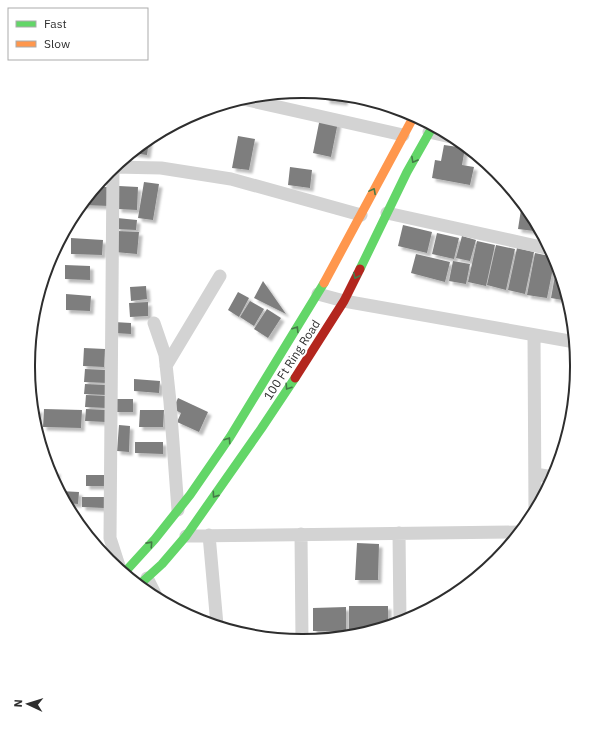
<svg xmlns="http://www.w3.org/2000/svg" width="605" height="732" font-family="'IBM Plex Sans',sans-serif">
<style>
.building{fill:#7e7e7e;filter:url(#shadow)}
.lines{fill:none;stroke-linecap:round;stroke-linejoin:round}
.street{stroke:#d3d3d3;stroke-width:13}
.fast{stroke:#63d668;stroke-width:9}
.slow{stroke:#ff974d;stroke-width:9}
.jam{stroke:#b3261e;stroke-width:9}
.oneway{stroke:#467a48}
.labels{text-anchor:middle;stroke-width:4;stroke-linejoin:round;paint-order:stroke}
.street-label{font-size:12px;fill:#2e2e2e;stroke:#fff}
.rim{fill:none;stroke:#2e2e2e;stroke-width:2}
</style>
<defs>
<filter id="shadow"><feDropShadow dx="3.5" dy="3.5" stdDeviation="1" flood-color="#0004"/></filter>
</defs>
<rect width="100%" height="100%" fill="#fff"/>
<path class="building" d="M327 94 345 96 344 102 326 100Z
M320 118 338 122 331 157 313 153Z
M238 136 255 139 249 170 232 168Z
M147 140 149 141 147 155 132 153Z
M444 145 465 148 462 165 474 167 470 185 432 178 435 160 441 161Z
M290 167 312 170 310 188 288 185Z
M144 182 159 184 153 220 138 218Z
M119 186 138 187 137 210 118 209Z
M96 187H110V206L81 205Z
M522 203 531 214 536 222 534 231 518 229Z
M117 218 137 220 136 230 116 229Z
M403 225 432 232 427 253 398 246Z
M537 226 544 238 536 237Z
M117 231 139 232 137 254 115 252Z
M437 233 459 238 454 259 432 254Z
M462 236 476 240 470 261 456 258Z
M71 238 103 240 102 255 71 254Z
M477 241 495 245 486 286 468 282Z
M496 245 515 249 506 290 487 285Z
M517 248 534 252 525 294 508 290Z
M535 253 554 257 555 258 547 298 527 295Z
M416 254 450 262 445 282 411 273Z
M453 261 470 264 466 284 449 281Z
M557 264 568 301 551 298Z
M65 265 90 266V280L65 279Z
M263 281 286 314 254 298Z
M146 286 147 299 131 301 130 287Z
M238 292 249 298 239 317 228 310Z
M66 294 91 296 90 311 66 310Z
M250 301 264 309 254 326 240 317Z
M148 302V316L130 317 129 303Z
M267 309 281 318 268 338 254 329Z
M114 322 131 323V334L114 333Z
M84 348 105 349 104 367 83 366Z
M85 369 107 370V383L84 382Z
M134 379 160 381 159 393 134 391Z
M85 384 107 385 106 395 84 394Z
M86 395 107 396 106 408 85 407Z
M178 398 208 412 199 432 177 422 181 413 173 409Z
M115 399H133V412H115Z
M32 409H39L38 428H36Z
M44 409 82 410 81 428 43 427Z
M86 409 106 410V422L85 421Z
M140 410H164L163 427H139Z
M119 425 130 426 129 452 117 451Z
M135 442H163V454L135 453Z
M49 471H57L56 484 55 482Z
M86 475H106V486H86Z
M60 491 79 492 78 504 66 503Z
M82 497H104V508L82 507Z
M357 543 379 544 378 580H355Z
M349 606H388V626L377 629H349Z
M346 607V631H313V608Z
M350 631H369L350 636Z
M344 633V636L312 640 311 634Z"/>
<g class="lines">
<path class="street" d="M243 99 403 135
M429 132 455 138
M114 167 161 168 231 179 361 215
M113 168 110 538 120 569
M387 213 550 249
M318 294 344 301 575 342
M154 323 165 355 170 402 178 510
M534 335 535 510
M166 366 220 276
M535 474 553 477
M399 533 400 622
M301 534 302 640
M209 535 217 625
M186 536 520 532
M147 578 157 598"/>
<path class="fast" d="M360 269 407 172 433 126
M124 573 155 539 190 495 230 437 324 283
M139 585 162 564 186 536 261 429 295 378"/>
<path class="slow" d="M324 283 414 116"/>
<path class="jam" d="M295 378 344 301 360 269"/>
</g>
<defs><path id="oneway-chevron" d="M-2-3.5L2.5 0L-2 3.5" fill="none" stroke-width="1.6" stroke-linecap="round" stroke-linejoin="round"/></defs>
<g class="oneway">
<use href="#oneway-chevron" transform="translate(414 160) rotate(119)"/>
<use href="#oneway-chevron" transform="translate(373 191) rotate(-62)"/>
<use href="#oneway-chevron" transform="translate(356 276) rotate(116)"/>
<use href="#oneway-chevron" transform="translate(296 329) rotate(-58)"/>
<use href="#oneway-chevron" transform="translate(288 387) rotate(123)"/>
<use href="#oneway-chevron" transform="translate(228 440) rotate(-56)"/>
<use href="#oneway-chevron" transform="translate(215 495) rotate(125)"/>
<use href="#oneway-chevron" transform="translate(150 544) rotate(-48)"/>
</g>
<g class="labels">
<g class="street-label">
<text transform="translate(292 360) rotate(-57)" y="4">100 Ft Ring Road</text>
</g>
</g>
<path d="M0 0H605V732H0ZM302 98H303A267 267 0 0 1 570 365V367A267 267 0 0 1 303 634H302A267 267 0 0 1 35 367V365A267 267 0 0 1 302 98Z" fill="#fff" fill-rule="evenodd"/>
<path class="rim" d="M302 98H303A267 267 0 0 1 570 365V367A267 267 0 0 1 303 634H302A267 267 0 0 1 35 367V365A267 267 0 0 1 302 98Z"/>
<rect x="8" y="8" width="140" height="52" fill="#ffffff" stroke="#ababab"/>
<rect x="16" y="21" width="20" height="6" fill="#63d668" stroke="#ababab"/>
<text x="44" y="28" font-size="12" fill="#2e2e2e">Fast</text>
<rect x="16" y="41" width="20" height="6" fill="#ff974d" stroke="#ababab"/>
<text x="44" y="48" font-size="12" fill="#2e2e2e">Slow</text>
<g transform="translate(28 704) rotate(274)" stroke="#ffffff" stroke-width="3" paint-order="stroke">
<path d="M0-3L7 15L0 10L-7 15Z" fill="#2e2e2e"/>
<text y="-6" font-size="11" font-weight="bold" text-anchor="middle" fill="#2e2e2e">N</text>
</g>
</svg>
